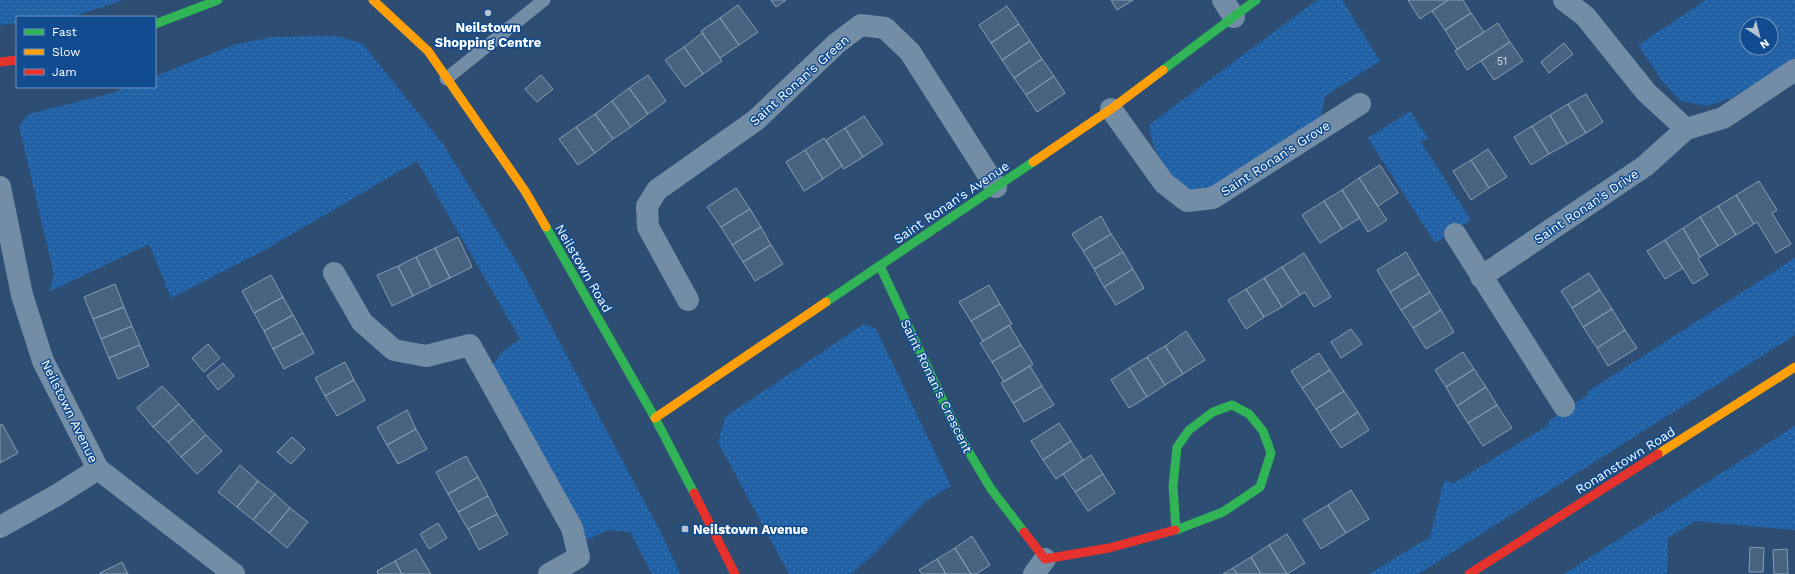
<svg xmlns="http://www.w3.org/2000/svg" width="1795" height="574" font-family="'Work Sans',sans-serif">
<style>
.grass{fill:url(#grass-dots);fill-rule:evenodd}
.building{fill:#486380;stroke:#899db4}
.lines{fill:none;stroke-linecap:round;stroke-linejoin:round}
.lane{stroke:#748da6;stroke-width:13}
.street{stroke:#748da6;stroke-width:22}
.fast{stroke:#30b455;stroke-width:9}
.slow{stroke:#ff9f0a;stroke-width:9}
.jam{stroke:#e5322d;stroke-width:9}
.poi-dot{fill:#b6c1ce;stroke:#104c8f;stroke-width:1.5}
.labels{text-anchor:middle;stroke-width:3;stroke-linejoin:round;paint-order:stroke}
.number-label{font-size:11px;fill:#d1d8df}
.poi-label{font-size:13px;font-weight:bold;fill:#fff;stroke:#104c8f}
.street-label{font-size:13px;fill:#fff;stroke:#104c8f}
</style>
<defs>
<pattern id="grass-dots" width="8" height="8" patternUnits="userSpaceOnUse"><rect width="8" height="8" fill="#2161a5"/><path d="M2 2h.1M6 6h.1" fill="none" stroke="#4279b2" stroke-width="1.8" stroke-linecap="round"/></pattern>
</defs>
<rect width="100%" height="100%" fill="#2d4d72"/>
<path class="grass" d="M0 0H124L71 17H17V23L0 25Z
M1317 0H1342L1380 61 1325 96 1321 118 1216 186C1208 189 1201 191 1192 190 1170 186 1148 145 1150 124Z
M1706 0H1795V58L1732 98 1707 106 1680 101 1663 82 1638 45ZM1747 24H1771V48H1747Z
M336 36 362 43 443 144 522 271 663 537 680 574H652L630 532 608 530 587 540 491 367 503 351 520 339 417 161 263 251 171 298 149 244 49 292 54 275 19 126 29 114 109 94 127 87H155V76L234 45 271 37Z
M1410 111 1428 138 1421 142 1471 220 1435 243 1368 138Z
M1795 258V335L1418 574H1369L1430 537 1444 481 1454 483 1547 426 1549 421 1588 395 1587 392Z
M864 324 876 329 951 486 927 500 874 554 851 574H789L718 442 725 417Z
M1795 426V530L1695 521 1668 538 1667 574H1564Z"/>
<path class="building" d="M771 0H786L776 7Z
M1111 0H1133L1117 10Z
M1408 0H1448L1420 19Z
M1448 0H1463L1471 13 1445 30 1432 11Z
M738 5 758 32 739 45 720 18Z
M1007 6 1019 24 991 43 979 25Z
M1471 13 1484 32 1457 49 1445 30Z
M720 18 739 45 720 58 701 31Z
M1498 23 1510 42 1467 70 1455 51Z
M1019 24 1030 41 1002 60 991 43Z
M702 33 722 61 703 74 684 47Z
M1030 41 1042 59 1014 78 1002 60Z
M1510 42 1523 61 1494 80 1481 61Z
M1564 43 1573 54 1549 73 1541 62Z
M684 47 703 74 685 87 665 60Z
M1042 59 1054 76 1026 95 1014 78Z
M541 75 553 89 537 102 525 89Z
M648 75 666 101 648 114 629 88Z
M1054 76 1065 93 1037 112 1026 95Z
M629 88 648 114 631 127 612 101Z
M1586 94 1603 122 1586 133 1568 104Z
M612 101 631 127 613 139 595 114Z
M1568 104 1586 133 1567 144 1550 115Z
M595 114 613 139 595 153 576 127Z
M1550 115 1567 144 1549 154 1532 126Z
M864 116 883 144 863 157 845 128Z
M1532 126 1549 154 1531 165 1514 137Z
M576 127 595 153 578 165 559 139Z
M845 128 863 157 844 169 826 140Z
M824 138 842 166 823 179 805 150Z
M1488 149 1507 177 1489 188 1471 160Z
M805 150 823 179 804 191 786 162Z
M1471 160 1489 188 1471 200 1453 171Z
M1380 165 1398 193 1378 206 1359 178Z
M1359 178 1387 220 1368 232 1342 190Z
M1759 181 1777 210 1772 213 1791 244 1776 253 1757 222 1754 224 1736 195Z
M736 188 750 209 721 227 707 207Z
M1342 190 1360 218 1342 229 1324 201Z
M1736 195 1754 224 1736 235 1718 206Z
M1324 201 1342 229 1320 243 1302 215Z
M1718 206 1736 235 1718 246 1700 217Z
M750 209 761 227 732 245 721 227Z
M1101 216 1111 234 1083 251 1072 234Z
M1700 217 1718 246 1700 257 1683 228Z
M761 227 771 245 743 262 732 245Z
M1683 228 1700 257 1698 258 1708 275 1693 284 1665 240Z
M1111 234 1123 252 1094 269 1083 251Z
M458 237 472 267 450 278 435 248Z
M1665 240 1683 268 1665 279 1647 251Z
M771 245 783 264 755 281 743 262Z
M435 248 450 278 431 287 416 257Z
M1123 252 1133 269 1104 287 1094 269Z
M1406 252 1419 274 1390 292 1377 270Z
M1304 253 1331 297 1314 307 1305 292 1300 295 1282 267Z
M416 257 431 287 413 296 398 266Z
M398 266 413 296 392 306 377 275Z
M1282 267 1300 295 1282 307 1264 278Z
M1133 269 1144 288 1116 305 1104 287Z
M1589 273 1600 290 1572 308 1561 291Z
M1419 274 1430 292 1401 310 1390 292Z
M271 275 283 297 254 313 242 291Z
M1264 278 1282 307 1264 317 1246 289Z
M115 284 124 307 93 319 84 297Z
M989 285 1000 304 971 321 959 302Z
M1246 289 1264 317 1246 329 1228 300Z
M1600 290 1612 309 1583 327 1572 308Z
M1430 292 1441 310 1413 328 1401 310Z
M283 297 293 315 264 331 254 313Z
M1000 304 1012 324 983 341 971 321Z
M124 307 132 326 101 339 93 319Z
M1612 309 1625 330 1597 348 1583 327Z
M1441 310 1454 332 1426 349 1413 328Z
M293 315 303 333 273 349 264 331Z
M1009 325 1021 345 992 362 980 343Z
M132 326 140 345 109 358 101 339Z
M1351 329 1362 344 1341 358 1331 342Z
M1625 330 1637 348 1608 366 1597 348Z
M1186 331 1205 360 1183 374 1165 346Z
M303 333 314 353 284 369 273 349Z
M208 344 220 358 204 372 192 358Z
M140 345 149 366 118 379 109 358Z
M1021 345 1033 364 1004 382 992 362Z
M1165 346 1183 374 1165 385 1147 357Z
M1463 352 1474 369 1446 387 1435 370Z
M1319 353 1330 370 1302 388 1291 371Z
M1147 357 1165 385 1147 397 1129 368Z
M345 362 354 380 325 396 315 378Z
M223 363 234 376 218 390 207 376Z
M1030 366 1042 386 1013 403 1001 383Z
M1129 368 1147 397 1129 408 1111 380Z
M1474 369 1486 387 1457 406 1446 387Z
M1330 370 1344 391 1316 409 1302 388Z
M354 380 365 400 337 416 325 396Z
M162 386 179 404 153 427 137 408Z
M1042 386 1054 405 1024 422 1013 403Z
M1486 387 1497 405 1468 423 1457 406Z
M1344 391 1358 412 1330 431 1316 409Z
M179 404 193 420 168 442 153 427Z
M1497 405 1512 428 1483 446 1468 423Z
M407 410 416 429 387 445 377 427Z
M1358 412 1369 430 1341 448 1330 431Z
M193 420 206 435 181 457 168 442Z
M1059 423 1071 441 1043 460 1031 441Z
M2 424 18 453 0 463V425Z
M416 429 427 449 398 464 387 445Z
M206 435 222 451 197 474 181 457Z
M292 437 305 449 291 464 277 452Z
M1071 441 1083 460 1056 479 1043 460Z
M1091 455 1103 474 1075 492 1063 474Z
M466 456 478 477 448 494 436 472Z
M240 465 258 481 237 507 218 492Z
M1103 474 1115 493 1088 511 1075 492Z
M478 477 488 496 458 512 448 494Z
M258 481 275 494 253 520 237 507Z
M1351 490 1369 519 1346 533 1328 505Z
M275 494 290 508 269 533 253 520Z
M488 496 497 514 468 529 458 512Z
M1328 505 1346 533 1321 549 1303 520Z
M290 508 308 522 287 548 269 533Z
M497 514 508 534 479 550 468 529Z
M438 523 447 538 429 549 420 534Z
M1287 534 1305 563 1287 574 1269 545Z
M972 536 990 565 976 574H971L955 548Z
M1269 545 1287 574H1261L1251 557Z
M1750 547 1764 548 1763 572H1749Z
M955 548 971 574H946L937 559Z
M416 549 431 574H402L395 561Z
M1787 549 1788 574H1774L1773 550Z
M1251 557 1261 574H1237L1233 568Z
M937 559 946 574H922L919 570Z
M395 561 402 574H378L377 571Z
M122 562 128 574H100V573Z
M1233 568 1237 574H1223Z"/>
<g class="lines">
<path class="lane" d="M446 79 544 0"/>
<path class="street" d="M1223 0 1234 17
M1564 0 1585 16 1646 92 1686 129
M1111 109 1164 183 1187 201 1213 198 1360 104
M0 187 22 295 43 361 98 469 234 574
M1455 234 1564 406
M334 273 362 322 394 350 426 356 470 345 572 528 579 557 549 574
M1481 277 1645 166 1686 129 1723 118 1795 70
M688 300 648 227 647 206 657 190 756 120 837 43 861 25 885 28 910 52 996 187
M0 527 57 495 98 469
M1034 574 1045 559"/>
<path class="fast" d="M155 24 218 0
M1163 70 1256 0
M546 227 655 418 694 493
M880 266 960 437 991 489 1024 532
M826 302 1033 162
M1175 530H1176L1223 512 1260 487 1271 453 1263 431 1249 414 1232 405 1213 412 1189 430 1177 447 1173 486 1176 530"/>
<path class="slow" d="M373 0 428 51 525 191 546 227
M1033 162 1111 109 1163 70
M655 418 826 302
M1658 454 1795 367"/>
<path class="jam" d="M0 62 17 60
M694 493 735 574
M1024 532 1045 559 1109 548 1175 530
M1469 574 1658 454"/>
</g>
<g class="poi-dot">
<circle cx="488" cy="13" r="4"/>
<rect x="681" y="525" width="8" height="8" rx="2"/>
</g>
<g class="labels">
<g class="number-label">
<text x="1502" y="65">51</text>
</g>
<g class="poi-label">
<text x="488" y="32">Neilstown<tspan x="488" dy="15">Shopping Centre</tspan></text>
<text x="693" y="534" text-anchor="start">Neilstown Avenue</text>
</g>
<g class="street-label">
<text transform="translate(799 80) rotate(-42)" y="5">Saint Ronan's Green</text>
<text transform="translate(1275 158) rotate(-33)" y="5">Saint Ronan's Grove</text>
<text transform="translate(951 202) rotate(-34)" y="5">Saint Ronan's Avenue</text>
<text transform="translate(1586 206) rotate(-34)" y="5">Saint Ronan's Drive</text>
<text transform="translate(584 268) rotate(60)" y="5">Neilstown Road</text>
<text transform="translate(937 386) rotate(64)" y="5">Saint Ronan's Crescent</text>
<text transform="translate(70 411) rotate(64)" y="5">Neilstown Avenue</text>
<text transform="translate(1625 460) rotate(-32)" y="5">Ronanstown Road</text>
</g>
</g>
<rect x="16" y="16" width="140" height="72" fill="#104c8f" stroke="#7094bc"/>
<rect x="24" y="29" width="20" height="6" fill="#30b455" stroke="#7094bc"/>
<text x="52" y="36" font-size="12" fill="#ffffff">Fast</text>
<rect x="24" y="49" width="20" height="6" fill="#ff9f0a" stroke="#7094bc"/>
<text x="52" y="56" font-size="12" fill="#ffffff">Slow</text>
<rect x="24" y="69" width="20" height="6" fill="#e5322d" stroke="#7094bc"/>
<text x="52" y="76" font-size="12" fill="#ffffff">Jam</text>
<g transform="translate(1759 36) rotate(144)"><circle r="19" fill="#104c8f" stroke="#7094bc"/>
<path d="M0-3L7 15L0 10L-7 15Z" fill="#b6c1ce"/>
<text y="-6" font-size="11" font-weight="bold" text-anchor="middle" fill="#ffffff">N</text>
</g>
</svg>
